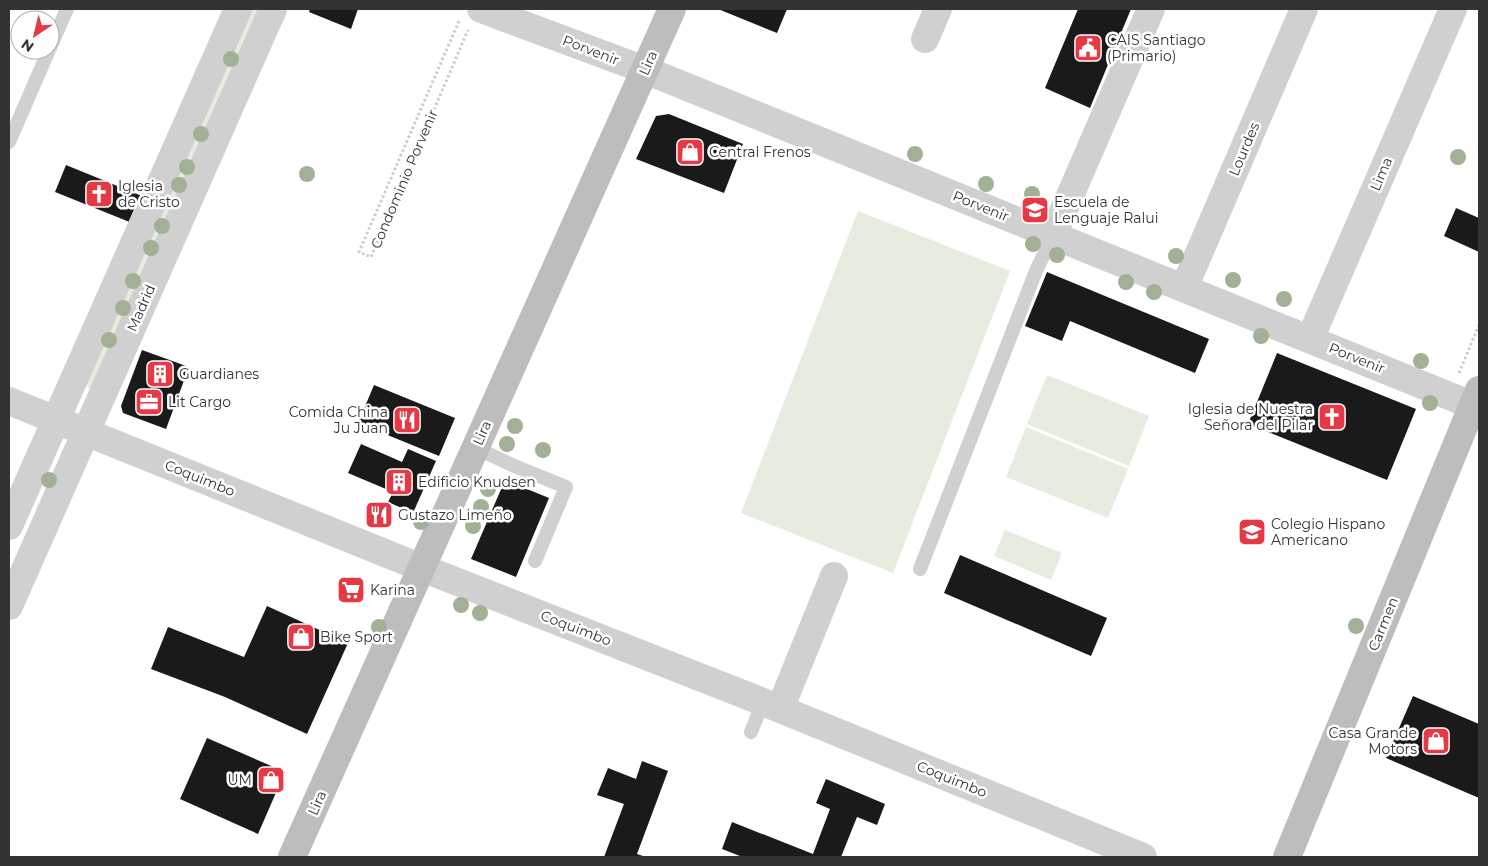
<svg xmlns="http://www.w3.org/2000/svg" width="1488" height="866" font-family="Montserrat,sans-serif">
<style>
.green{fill:#e6ecdf}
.building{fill:#1a1a1a}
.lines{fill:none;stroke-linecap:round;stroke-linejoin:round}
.path{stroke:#cdcdcd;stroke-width:3;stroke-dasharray:2.5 2.5;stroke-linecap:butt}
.service{stroke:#d0d0d0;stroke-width:14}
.minor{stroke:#d0d0d0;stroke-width:28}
.secondary{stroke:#bdbdbd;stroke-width:28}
.tree{fill:#a2b095}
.labels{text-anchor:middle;stroke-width:5;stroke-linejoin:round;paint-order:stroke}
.poi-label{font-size:14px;fill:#333;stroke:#fff;text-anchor:start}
.street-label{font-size:14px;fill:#333;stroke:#fff}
</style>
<rect width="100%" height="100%" fill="#fff"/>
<path class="green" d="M248 9H267L94 390 90 389 83 384Z
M858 211 1010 271 893 573 741 513Z
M1047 375 1149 416 1129 466 1027 424Z
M1026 427 1128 469 1108 518 1006 477Z
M1005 530 1062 553 1051 580 994 556Z"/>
<path class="building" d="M310 9H358L351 29 309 12Z
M718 9H787L777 33Z
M1078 9H1131L1090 108 1045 88Z
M669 114 743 144 724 193 636 159 656 116Z
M66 165 142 196 132 223 55 192Z
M1456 208 1479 218V252L1444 236Z
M1047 272 1209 339 1195 373 1070 321 1062 341 1025 326Z
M142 350 189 367 166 429 123 413 121 406Z
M1277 353 1416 409 1387 480 1248 424Z
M374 385 455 418 439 456 358 423Z
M361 444 402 462 408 449 436 461 413 513 388 502 393 492 348 473Z
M505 480 549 498 516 577 471 559Z
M960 555 1107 618 1091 656 944 593Z
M267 606 348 643 307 734 225 697 151 669 168 627 244 657Z
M1413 696 1479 724V798L1386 758Z
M207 738 285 772 258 834 180 799Z
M642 761 668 771 637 854 646 857H604L624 804 597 795 608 768 636 779Z
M826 779 885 804 877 825 857 817 841 857H740V856L722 849 732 822 813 854 830 809 816 803Z"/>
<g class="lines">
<path class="path" d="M459 21 359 252 371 257 468 30
M1459 373 1479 325"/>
<path class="service" d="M50 48 67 9
M9 142 49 50
M476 448 512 465 566 487 535 561
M920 569 1036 271 1053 235
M751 732 763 702"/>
<path class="minor" d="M481 9 645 70 1479 408
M925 39 938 9
M1053 235 1151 9
M1184 288 1304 9
M1310 339 1453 9
M9 401 422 568 763 702 1143 857
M9 526 238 9
M9 606 273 9
M780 709 834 576"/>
<path class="secondary" d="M292 857 672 9
M1287 857 1479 390"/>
</g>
<g class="tree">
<circle cx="231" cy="59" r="8"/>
<circle cx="201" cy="134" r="8"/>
<circle cx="915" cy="154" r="8"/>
<circle cx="1458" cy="157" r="8"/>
<circle cx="187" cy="167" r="8"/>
<circle cx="307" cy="174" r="8"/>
<circle cx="986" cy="184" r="8"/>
<circle cx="179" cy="185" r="8"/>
<circle cx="1032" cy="194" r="8"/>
<circle cx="162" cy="226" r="8"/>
<circle cx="1033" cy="244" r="8"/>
<circle cx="151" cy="248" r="8"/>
<circle cx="1057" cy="255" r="8"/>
<circle cx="1176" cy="256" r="8"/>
<circle cx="1233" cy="280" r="8"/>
<circle cx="133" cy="281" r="8"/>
<circle cx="1126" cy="282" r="8"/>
<circle cx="1154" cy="292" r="8"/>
<circle cx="1284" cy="299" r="8"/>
<circle cx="123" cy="308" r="8"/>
<circle cx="1261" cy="336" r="8"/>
<circle cx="109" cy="340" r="8"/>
<circle cx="1421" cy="361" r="8"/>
<circle cx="1430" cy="403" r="8"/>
<circle cx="515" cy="426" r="8"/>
<circle cx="507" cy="444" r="8"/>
<circle cx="543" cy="450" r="8"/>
<circle cx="49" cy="480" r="8"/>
<circle cx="488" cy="489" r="8"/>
<circle cx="481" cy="507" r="8"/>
<circle cx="421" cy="522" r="8"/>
<circle cx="473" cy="526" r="8"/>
<circle cx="461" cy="605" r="8"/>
<circle cx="480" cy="613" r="8"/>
<circle cx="1356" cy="626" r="8"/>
<circle cx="379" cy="627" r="8"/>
</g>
<defs>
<symbol id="civic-square" viewBox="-11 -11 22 22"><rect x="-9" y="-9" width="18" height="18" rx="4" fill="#e63946" stroke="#fff"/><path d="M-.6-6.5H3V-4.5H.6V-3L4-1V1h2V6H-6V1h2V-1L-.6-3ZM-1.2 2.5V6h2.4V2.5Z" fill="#fff"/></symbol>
<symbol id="shop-square" viewBox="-11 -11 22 22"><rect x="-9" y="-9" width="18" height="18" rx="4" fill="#e63946" stroke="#fff"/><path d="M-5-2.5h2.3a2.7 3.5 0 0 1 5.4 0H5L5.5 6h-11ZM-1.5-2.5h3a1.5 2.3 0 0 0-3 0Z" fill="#fff"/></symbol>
<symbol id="church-square" viewBox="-11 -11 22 22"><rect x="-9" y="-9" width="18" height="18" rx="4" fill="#e63946" stroke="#fff"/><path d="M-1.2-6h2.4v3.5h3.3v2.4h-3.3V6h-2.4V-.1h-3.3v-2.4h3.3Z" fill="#fff"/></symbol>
<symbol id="school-square" viewBox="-11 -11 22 22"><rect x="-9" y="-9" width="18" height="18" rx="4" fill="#e63946" stroke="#fff"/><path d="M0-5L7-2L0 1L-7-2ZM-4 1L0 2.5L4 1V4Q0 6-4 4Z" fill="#fff"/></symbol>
<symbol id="building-square" viewBox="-11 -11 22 22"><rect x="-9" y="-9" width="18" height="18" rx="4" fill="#e63946" stroke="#fff"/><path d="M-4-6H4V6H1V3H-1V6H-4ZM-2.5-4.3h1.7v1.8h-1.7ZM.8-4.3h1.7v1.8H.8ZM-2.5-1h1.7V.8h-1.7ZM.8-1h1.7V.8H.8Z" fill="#fff"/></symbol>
<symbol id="office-square" viewBox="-11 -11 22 22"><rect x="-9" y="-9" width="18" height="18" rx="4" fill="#e63946" stroke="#fff"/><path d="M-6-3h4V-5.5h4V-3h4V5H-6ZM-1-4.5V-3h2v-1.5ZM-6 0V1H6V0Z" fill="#fff"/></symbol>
<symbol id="restaurant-square" viewBox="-11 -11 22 22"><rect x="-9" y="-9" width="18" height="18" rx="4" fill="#e63946" stroke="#fff"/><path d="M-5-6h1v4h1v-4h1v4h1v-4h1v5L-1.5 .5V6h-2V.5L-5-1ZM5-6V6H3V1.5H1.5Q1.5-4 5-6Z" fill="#fff"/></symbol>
<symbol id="supermarket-square" viewBox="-11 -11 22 22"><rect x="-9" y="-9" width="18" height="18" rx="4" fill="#e63946" stroke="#fff"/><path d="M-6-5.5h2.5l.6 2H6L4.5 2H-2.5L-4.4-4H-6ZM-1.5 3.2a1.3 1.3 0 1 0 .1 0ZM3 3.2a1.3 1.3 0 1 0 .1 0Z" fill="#fff"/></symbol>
</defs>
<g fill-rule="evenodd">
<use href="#civic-square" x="1072" y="32" width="32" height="32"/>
<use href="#shop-square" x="674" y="136" width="32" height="32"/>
<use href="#church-square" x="83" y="178" width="32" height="32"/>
<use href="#school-square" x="1019" y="194" width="32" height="32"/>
<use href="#building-square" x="144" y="358" width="32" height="32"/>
<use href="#office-square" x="133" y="386" width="32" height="32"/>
<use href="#church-square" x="1316" y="401" width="32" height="32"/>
<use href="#restaurant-square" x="391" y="404" width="32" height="32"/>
<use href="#building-square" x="383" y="466" width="32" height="32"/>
<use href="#restaurant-square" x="363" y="499" width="32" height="32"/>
<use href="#school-square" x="1236" y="516" width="32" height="32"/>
<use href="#supermarket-square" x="335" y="574" width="32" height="32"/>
<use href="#shop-square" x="285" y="621" width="32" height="32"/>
<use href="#shop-square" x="1420" y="725" width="32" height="32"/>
<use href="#shop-square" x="255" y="764" width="32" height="32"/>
</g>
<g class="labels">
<g class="poi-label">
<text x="1107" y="45">CAIS Santiago<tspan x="1107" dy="16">(Primario)</tspan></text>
<text x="709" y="157">Central Frenos</text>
<text x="118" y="191">Iglesia<tspan x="118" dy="16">de Cristo</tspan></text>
<text x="1054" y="207">Escuela de<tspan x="1054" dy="16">Lenguaje Ralui</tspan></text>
<text x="179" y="379">Guardianes</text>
<text x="168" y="407">Lit Cargo</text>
<text x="1313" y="414" text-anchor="end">Iglesia de Nuestra<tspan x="1313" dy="16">Señora del Pilar</tspan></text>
<text x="388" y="417" text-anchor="end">Comida China<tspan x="388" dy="16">Ju Juan</tspan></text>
<text x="418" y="487">Edificio Knudsen</text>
<text x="398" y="520">Gustazo Limeño</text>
<text x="1271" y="529">Colegio Hispano<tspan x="1271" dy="16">Americano</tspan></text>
<text x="370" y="595">Karina</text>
<text x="320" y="642">Bike Sport</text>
<text x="1417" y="738" text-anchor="end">Casa Grande<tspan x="1417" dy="16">Motors</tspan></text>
<text x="252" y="785" text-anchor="end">UM</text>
</g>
<g class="street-label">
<text transform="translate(591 50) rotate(21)" y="5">Porvenir</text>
<text transform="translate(648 63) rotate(-66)" y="5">Lira</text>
<text transform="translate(1244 149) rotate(-67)" y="5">Lourdes</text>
<text transform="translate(1381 174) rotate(-67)" y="5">Lima</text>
<text transform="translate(404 179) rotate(-67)" y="5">Condominio Porvenir</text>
<text transform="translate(981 206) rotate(22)" y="5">Porvenir</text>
<text transform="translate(141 308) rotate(-66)" y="5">Madrid</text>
<text transform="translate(1357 358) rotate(22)" y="5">Porvenir</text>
<text transform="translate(482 433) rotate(-66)" y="5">Lira</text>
<text transform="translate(200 478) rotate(22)" y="5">Coquimbo</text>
<text transform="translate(1383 624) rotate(-68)" y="5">Carmen</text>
<text transform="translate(576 628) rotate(21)" y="5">Coquimbo</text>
<text transform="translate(952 779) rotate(22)" y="5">Coquimbo</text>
<text transform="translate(317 803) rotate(-66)" y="5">Lira</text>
</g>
</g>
<rect width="1488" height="866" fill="none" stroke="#333333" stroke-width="20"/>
<g transform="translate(35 35) rotate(215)"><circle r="24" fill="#ffffff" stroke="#adadad"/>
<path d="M0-4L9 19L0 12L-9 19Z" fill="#e63946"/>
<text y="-8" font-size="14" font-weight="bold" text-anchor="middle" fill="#333333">N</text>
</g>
</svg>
